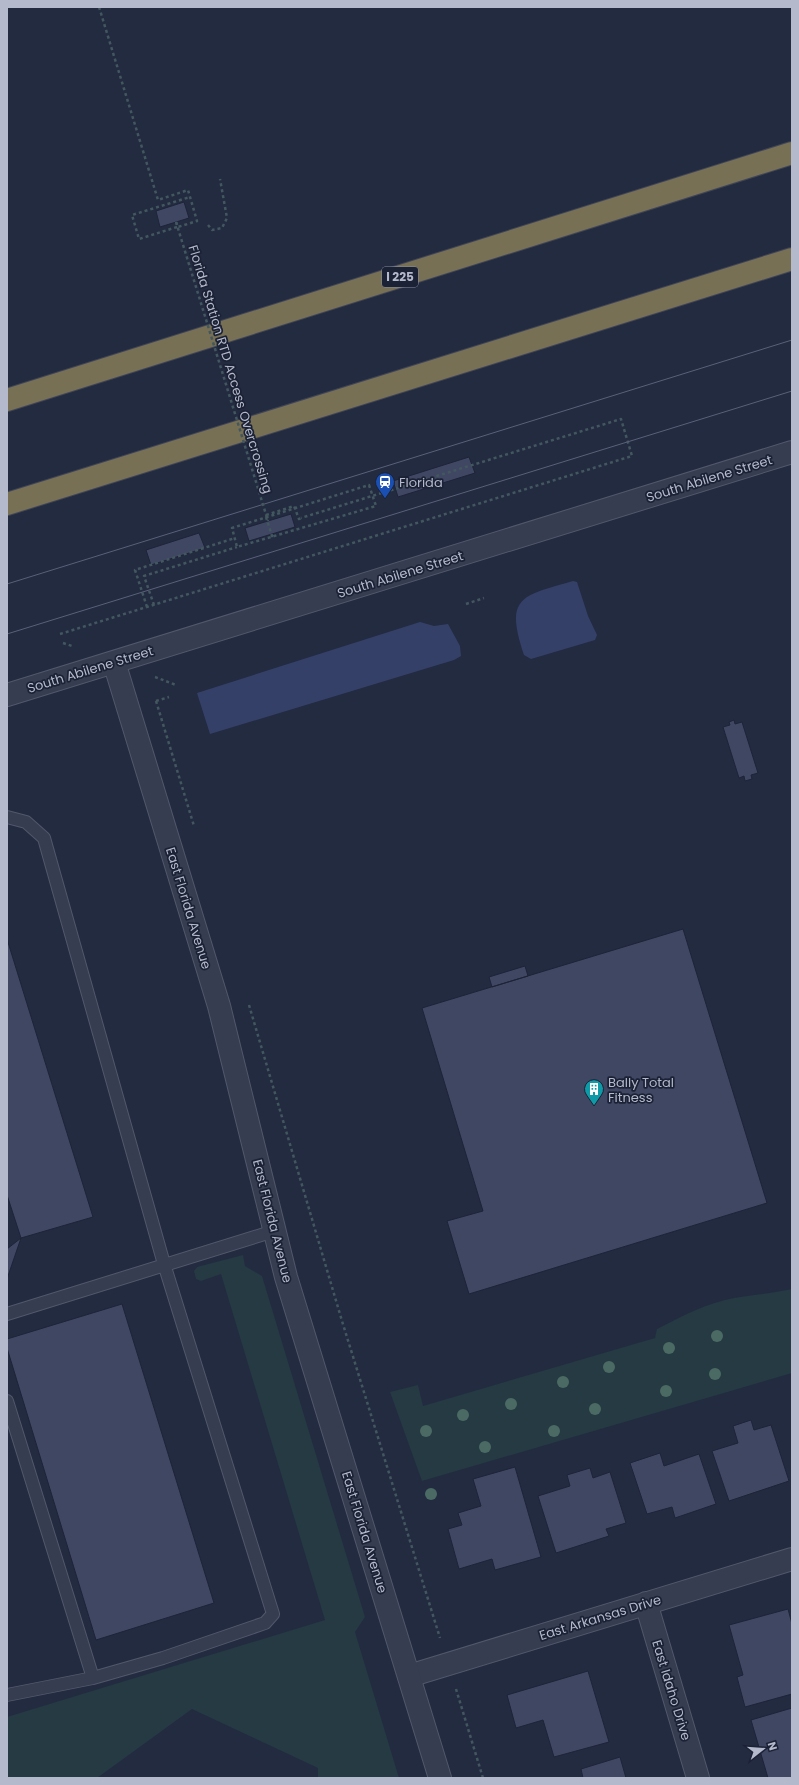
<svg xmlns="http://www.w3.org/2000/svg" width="799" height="1785" font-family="Poppins,sans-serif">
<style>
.green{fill:#253a42}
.water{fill:#344067}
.building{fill:#3f4762;stroke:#1e2438}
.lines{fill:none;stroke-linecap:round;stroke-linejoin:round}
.service-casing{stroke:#52586b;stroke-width:14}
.minor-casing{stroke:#52586b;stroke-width:24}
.tertiary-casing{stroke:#52586b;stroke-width:24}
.motorway-casing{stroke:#3f4558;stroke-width:24}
.path{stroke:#43575f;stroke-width:2.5;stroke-dasharray:3 3;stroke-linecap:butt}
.service{stroke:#373d51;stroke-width:12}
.minor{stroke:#373d51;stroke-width:22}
.tertiary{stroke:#373d51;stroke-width:22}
.motorway{stroke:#787054;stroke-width:22}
.tram{stroke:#596078;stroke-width:1}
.path-bridge{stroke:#43575f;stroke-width:2.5;stroke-dasharray:3 3;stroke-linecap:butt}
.tree{fill:#4a6a63}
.labels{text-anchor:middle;stroke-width:3.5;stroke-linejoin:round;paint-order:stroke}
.shield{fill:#1c2236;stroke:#868c9e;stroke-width:1}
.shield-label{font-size:12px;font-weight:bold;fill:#b4b9cb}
.street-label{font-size:13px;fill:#b4b9cb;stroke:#1c2236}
.poi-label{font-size:13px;fill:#b4b9cb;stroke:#1c2236;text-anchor:start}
</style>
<rect width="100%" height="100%" fill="#232b41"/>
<path class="green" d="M243 1255 245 1266 262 1276 365 1617 355 1632 399 1778H318V1768L192 1709 97 1778H7V1717L325 1620 221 1274 201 1281 196 1279 194 1271 197 1267Z
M792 1289V1373L422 1481 390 1392 418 1385 423 1406 655 1338 657 1329C682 1316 707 1303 734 1298 753 1295 773 1293 792 1289Z"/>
<path class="water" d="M573 581 577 582 588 616 597 635 595 640 531 659 524 655C504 596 522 596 573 581Z
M420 622 434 626 448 624 460 646 461 656 454 660 210 734 197 693Z"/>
<path class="building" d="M184 202 189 218 160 227 156 211Z
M469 457 475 473 398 497 393 481Z
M291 514 295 527 249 541 245 528Z
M199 533 205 548 151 565 146 550Z
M734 720 735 724 742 722 758 773 751 775 752 779 745 781 744 776 739 778 723 727 730 725 729 722Z
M683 929 767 1203 469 1294 447 1221 483 1211 422 1008Z
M7 939 93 1217 21 1238 7 1195Z
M525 966 528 976 492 987 489 977Z
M21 1238 7 1279V1249Z
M122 1304 214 1603 96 1640 7 1348V1339Z
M751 1420 754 1430 771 1425 789 1481 729 1501 712 1451 738 1443 733 1426Z
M660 1453 664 1466 699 1454 716 1504 675 1518 672 1507 647 1514 630 1463Z
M515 1467 541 1557 495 1570 492 1559 459 1569 448 1529 462 1525 458 1513 481 1506 473 1479Z
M590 1468 593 1478 610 1472 626 1523 606 1529 609 1536 556 1553 538 1496 570 1486 567 1475Z
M788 1609 792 1624V1694L745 1707 737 1677 743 1675 729 1625Z
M588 1671 609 1742 554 1757 543 1720 516 1728 507 1695Z
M792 1708V1778H768L751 1720Z
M620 1757 626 1778H583L581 1769Z"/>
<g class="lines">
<defs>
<path id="service" d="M7 817 26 822 44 838 164 1264 273 1614 265 1623 163 1658 93 1678 7 1401
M7 1314 274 1231
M7 1695 93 1678"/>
<path id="minor" d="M646 1603 698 1778
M409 1676 792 1559"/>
<path id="tertiary" d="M114 662 219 1006 286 1277 440 1778
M7 695 792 452"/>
<path id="motorway" d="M7 400 792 153
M7 504 792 259"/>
</defs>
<use href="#service" class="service-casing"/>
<use href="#minor" class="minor-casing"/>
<use href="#tertiary" class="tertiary-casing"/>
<use href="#motorway" class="motorway-casing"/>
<path class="path" d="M99 7 158 200 188 190 197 221 178 227 176 222
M208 225 212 230 222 228 227 218 220 179
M177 227 139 239 132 215 190 197
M369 485 376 506 237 547 232 528Z
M266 517 272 536H271
M466 604 484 598
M154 605 144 576 237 547
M147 607 135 570 235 538
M60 634 632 456 621 419 301 518
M63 643 72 646
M155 677 176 685
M156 701 194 826
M156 701 169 697
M249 1005 342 1321 440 1638
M456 1689 483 1778"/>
<use href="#service" class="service"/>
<use href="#minor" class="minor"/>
<use href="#tertiary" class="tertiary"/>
<use href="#motorway" class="motorway"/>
<path class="tram" d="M7 584 792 340
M7 634 792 391"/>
<path class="path-bridge" d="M176 222 268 521
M266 515 294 506 299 519 301 518"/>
</g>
<g class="tree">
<circle cx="717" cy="1336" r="6"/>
<circle cx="669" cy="1348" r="6"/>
<circle cx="609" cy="1367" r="6"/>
<circle cx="715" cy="1374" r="6"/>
<circle cx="563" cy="1382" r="6"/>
<circle cx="666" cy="1391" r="6"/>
<circle cx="511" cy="1404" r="6"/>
<circle cx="595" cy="1409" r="6"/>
<circle cx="463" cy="1415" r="6"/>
<circle cx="426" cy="1431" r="6"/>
<circle cx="554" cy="1431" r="6"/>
<circle cx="485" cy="1447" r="6"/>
<circle cx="431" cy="1494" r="6"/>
</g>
<defs>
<symbol id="station-pin" viewBox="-11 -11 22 30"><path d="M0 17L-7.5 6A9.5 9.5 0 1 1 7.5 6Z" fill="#1a4fb4" stroke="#1c2236"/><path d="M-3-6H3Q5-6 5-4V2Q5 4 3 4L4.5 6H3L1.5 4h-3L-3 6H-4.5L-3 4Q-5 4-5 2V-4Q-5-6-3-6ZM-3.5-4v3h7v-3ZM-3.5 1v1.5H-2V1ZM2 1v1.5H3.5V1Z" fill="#fff"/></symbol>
<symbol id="building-pin" viewBox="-11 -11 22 30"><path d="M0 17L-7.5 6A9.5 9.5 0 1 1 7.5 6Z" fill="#0f9aa8" stroke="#1c2236"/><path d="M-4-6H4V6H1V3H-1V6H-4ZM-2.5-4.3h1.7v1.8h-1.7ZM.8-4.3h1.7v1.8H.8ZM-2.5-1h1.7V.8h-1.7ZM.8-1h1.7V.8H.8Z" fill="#fff"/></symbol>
</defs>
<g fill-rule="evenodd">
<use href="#station-pin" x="374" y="471" width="22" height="30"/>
<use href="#building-pin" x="583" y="1078" width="22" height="30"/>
</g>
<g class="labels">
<rect class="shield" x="382" y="267" width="36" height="20" rx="3"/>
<g class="shield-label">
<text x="400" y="281">I 225</text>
</g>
<g class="street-label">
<text transform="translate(231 369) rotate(73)" y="5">Florida Station RTD Access Overcrossing</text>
<text transform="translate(709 478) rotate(-17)" y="5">South Abilene Street</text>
<text transform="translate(400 574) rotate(-17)" y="5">South Abilene Street</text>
<text transform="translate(90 669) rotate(-17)" y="5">South Abilene Street</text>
<text transform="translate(189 908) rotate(73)" y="5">East Florida Avenue</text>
<text transform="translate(273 1221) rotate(76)" y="5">East Florida Avenue</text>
<text transform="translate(365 1532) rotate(73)" y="5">East Florida Avenue</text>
<text transform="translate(600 1617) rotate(-17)" y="5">East Arkansas Drive</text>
<text transform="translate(672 1690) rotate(73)" y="5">East Idaho Drive</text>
</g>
<g class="poi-label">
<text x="399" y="487">Florida</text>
<text x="608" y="1087">Bally Total<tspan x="608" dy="15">Fitness</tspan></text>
</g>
</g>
<rect width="799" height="1785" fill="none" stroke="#b4b9cb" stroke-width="16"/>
<g transform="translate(763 1749) rotate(73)" stroke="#1c2236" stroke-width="3" paint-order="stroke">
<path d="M0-3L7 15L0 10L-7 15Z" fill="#b4b9cb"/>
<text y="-6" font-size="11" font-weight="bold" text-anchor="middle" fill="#b4b9cb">N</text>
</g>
</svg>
